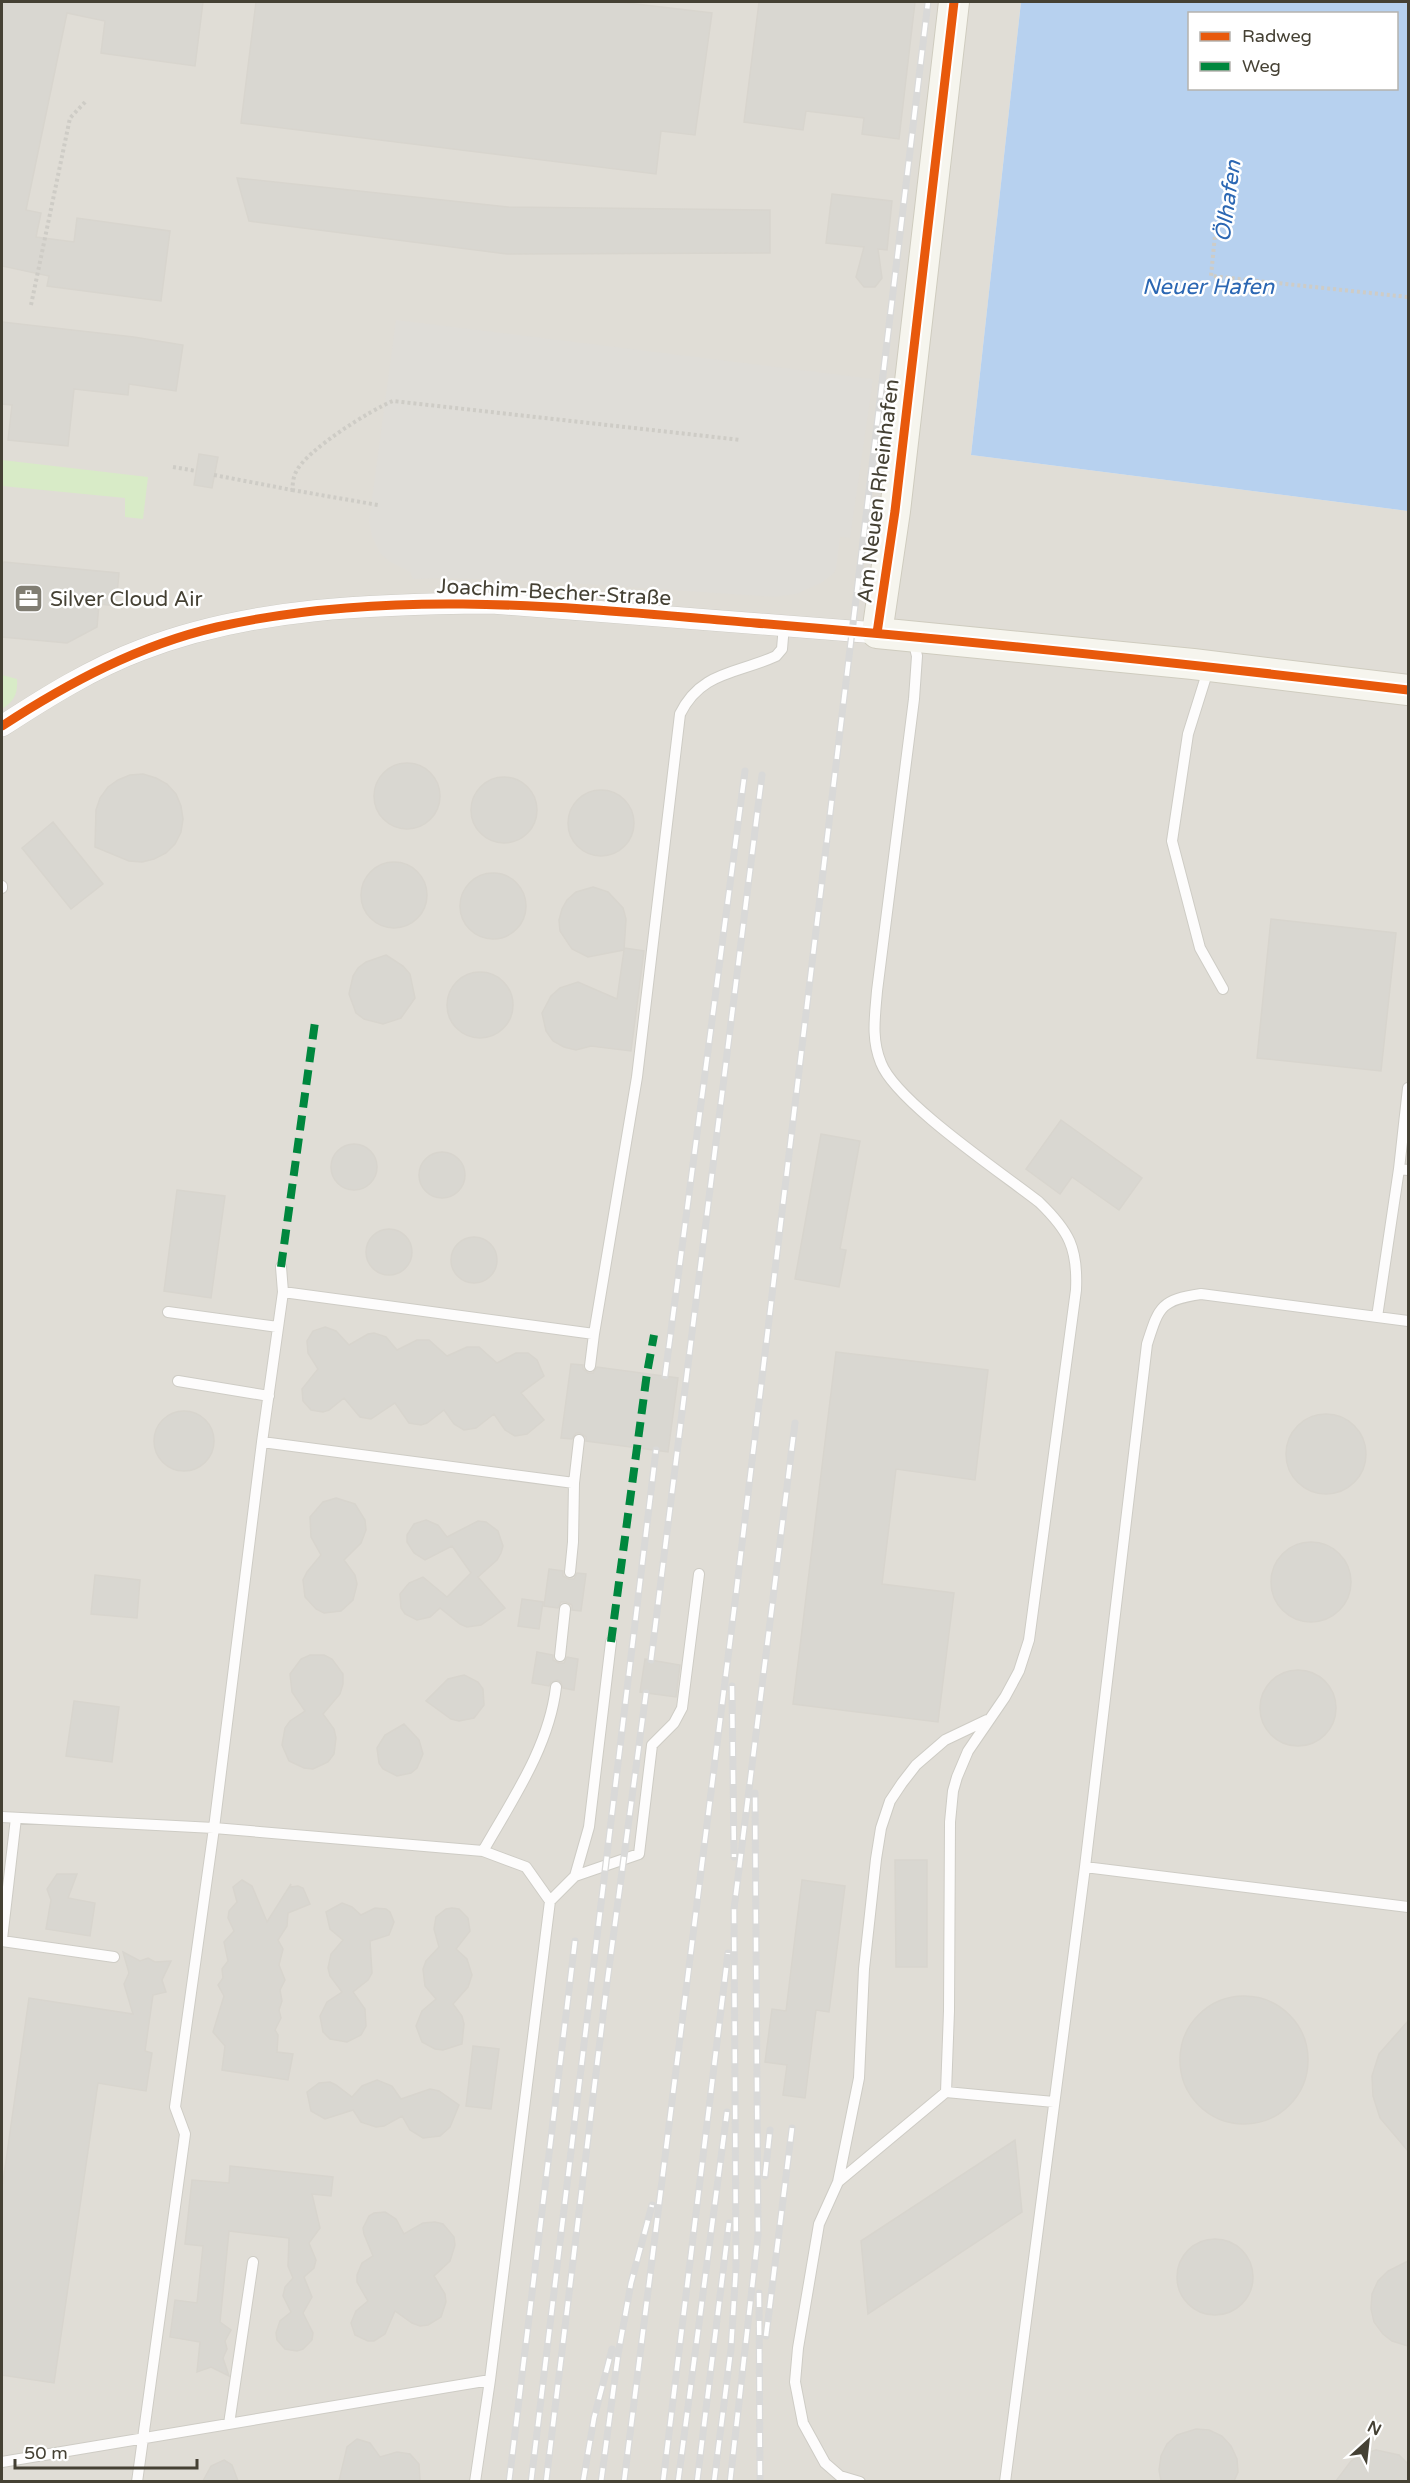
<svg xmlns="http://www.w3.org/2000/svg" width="1410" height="2483" font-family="'Varela Round',sans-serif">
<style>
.industrial{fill:#e0ddd6}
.green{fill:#d8ebc7}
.parking{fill:#dfddd8}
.water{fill:#b7d1ef;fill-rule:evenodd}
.building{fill:#d9d7d1;stroke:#d8d5ce;stroke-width:1.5}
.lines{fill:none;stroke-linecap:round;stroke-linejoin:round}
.lane-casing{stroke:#ceccc5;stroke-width:12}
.street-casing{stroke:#ceccc5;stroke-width:22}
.secondary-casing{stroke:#cfccbf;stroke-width:32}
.path{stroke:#ceccc6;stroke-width:4;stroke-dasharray:3 3;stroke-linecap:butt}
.lane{stroke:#fdfcfc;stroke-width:10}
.street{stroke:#fdfcfc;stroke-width:21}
.secondary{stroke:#f6f5ee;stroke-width:30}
.rail-casing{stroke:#d9d9d8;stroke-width:7}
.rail{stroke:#fff;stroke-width:4.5;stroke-dasharray:14;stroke-linecap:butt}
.quiet{stroke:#00873e;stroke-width:8;stroke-dasharray:15 8;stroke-linecap:butt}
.cycleway-casing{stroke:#fff;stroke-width:13}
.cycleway{stroke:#e8590c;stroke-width:9}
.labels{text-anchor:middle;stroke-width:5;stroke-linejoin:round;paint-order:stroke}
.street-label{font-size:21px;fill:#454134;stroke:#fff}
.poi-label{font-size:21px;fill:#454134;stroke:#fff;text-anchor:start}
.water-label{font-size:22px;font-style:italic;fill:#2b67b3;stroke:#fff}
</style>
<rect width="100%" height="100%" fill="#f0eee8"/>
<path class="industrial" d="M2 2H1021L971 455 1408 511V2481L2 2482Z"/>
<path class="green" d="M2 460 148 477 143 519 125 517V498L2 486Z
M2 675 17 679C18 694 14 701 2 709Z"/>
<path class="parking" d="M396 320 873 379 850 538 840 537 836 569 833 574 821 583 796 594 775 597 539 581 440 578 413 579 410 572 390 562 380 553 372 537 369 521Z"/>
<path class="water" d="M1021 2H1408V511L971 455ZM1190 14H1396V88H1190Z"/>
<path class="building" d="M2 2H203L195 66 101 53 105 21 67 13 26 210 41 213 36 237 74 242 77 218 170 231 161 301 47 286 49 276 2 266Z
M256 2H619L712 13 695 135 661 131 656 174 241 123Z
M759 2H915L899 139 862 134 864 118 806 111 803 130 744 122Z
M237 178 508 207 770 210V253L507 254 249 221Z
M832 194 892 201 887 250 878 249 882 278 875 287H864L856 277 864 247 826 243Z
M2 322 134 337 183 345 176 391 129 384 128 395 74 389 68 446 8 440 12 405 2 404Z
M199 454 218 457 212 488 194 485Z
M4 562 119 573 116 606 99 604 97 627 67 643 2 637V564Z
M374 796a33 33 0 1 1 66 0a33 33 0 1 1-66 0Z
M143 774 156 778 167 784 176 794 181 806 183 819 181 832 175 844 166 853 154 859 142 862 129 861 95 847 96 810 100 798 108 787 118 780 130 775Z
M471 810a33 33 0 1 1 66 0a33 33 0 1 1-66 0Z
M568 823a33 33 0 1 1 66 0a33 33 0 1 1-66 0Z
M53 822 103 884 71 909 22 848Z
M361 895a33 33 0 1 1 66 0a33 33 0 1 1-66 0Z
M460 906a33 33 0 1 1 66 0a33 33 0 1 1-66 0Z
M593 887 608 892 623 908 626 919 624 950 625 948 644 951 631 1051 591 1046 576 1050 564 1047 553 1041 546 1031 542 1013 551 996 560 988 578 982 617 999 624 950 588 957 572 949 560 931 559 920 562 909 567 900 576 892Z
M1271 919 1396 933 1381 1071 1257 1058Z
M386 955 403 966 410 974 415 998 401 1018 383 1024 364 1019 356 1013 349 994 353 976 358 968 366 962Z
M447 1005a33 33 0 1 1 66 0a33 33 0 1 1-66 0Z
M1061 1120 1142 1178 1119 1210 1072 1177 1060 1194 1026 1169Z
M821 1134 860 1141 840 1249 846 1250 839 1287 795 1279Z
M331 1167a23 23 0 1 1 46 0a23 23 0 1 1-46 0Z
M419 1175a23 23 0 1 1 46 0a23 23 0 1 1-46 0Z
M177 1190 225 1196 211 1298 164 1291Z
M366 1252a23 23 0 1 1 46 0a23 23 0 1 1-46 0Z
M451 1260a23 23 0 1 1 46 0a23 23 0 1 1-46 0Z
M325 1327 336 1331 349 1345 368 1334 374 1333 386 1337 397 1350 417 1340H429L447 1356 467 1347H479L497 1363 516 1353H528L537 1360 544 1376 521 1393 544 1420 527 1434 515 1436 505 1430 494 1414 476 1428 464 1430 454 1424 444 1410 427 1423 421 1425 409 1423 395 1403 371 1419 360 1417 344 1398 329 1410 323 1412 311 1410 303 1401 302 1389 318 1369 308 1353 307 1341 313 1331Z
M836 1352 988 1370 975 1480 896 1469 882 1584 954 1593 938 1722 793 1704Z
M571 1364 583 1365V1369L588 1373H593L597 1367 678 1378 668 1452 586 1441V1437L580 1433H576L572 1439 561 1438Z
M154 1441a30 30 0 1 1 60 0a30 30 0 1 1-60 0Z
M1286 1454a40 40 0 1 1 80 0a40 40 0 1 1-80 0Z
M336 1498 355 1504 365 1520 366 1530 361 1543 344 1560 355 1575 357 1584 353 1600 341 1611 324 1613 316 1609 305 1597 303 1580 307 1572 321 1555 311 1537 310 1517 323 1502Z
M426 1520 438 1525 447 1537 478 1521 486 1522 498 1531 503 1546 501 1553 497 1560 478 1577 505 1608 481 1625 467 1627 460 1624 440 1608 430 1617 417 1620 405 1614 401 1608 400 1594 409 1583 423 1577 447 1597 471 1573 452 1546 425 1560 414 1553 407 1542V1535L414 1524Z
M1271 1582a40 40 0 1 1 80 0a40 40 0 1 1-80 0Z
M549 1569 563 1571V1576L569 1579H574L577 1573 586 1574 581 1611 572 1610V1605L566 1602H561L558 1608 544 1606Z
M95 1575 140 1580 137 1618 91 1614Z
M522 1599 543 1602 539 1629 518 1626Z
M537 1652 553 1655V1660L559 1663H564L567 1657 578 1659 574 1690 563 1688 561 1682 557 1680 551 1682 549 1686 532 1683Z
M310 1655H324L332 1659 343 1674V1684L340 1694 323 1714 334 1729 336 1738 334 1754 328 1762 313 1769 304 1768 289 1761 282 1745 285 1728 290 1721 305 1711 292 1692 290 1674 301 1659Z
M645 1659 680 1665 676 1697 640 1692Z
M1260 1708a38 38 0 1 1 76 0a38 38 0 1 1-76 0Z
M464 1675 478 1682 483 1689 484 1705 474 1718 459 1721 451 1719 426 1701 448 1679Z
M74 1701 119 1707 112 1762 66 1756Z
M404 1724 419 1740 423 1754 417 1768 411 1773 397 1776 383 1769 379 1763 377 1748 385 1735Z
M895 1860H927V1967H896Z
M57 1874H77L68 1898 95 1903 90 1936 46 1929 51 1900 47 1889Z
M242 1880 252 1886 267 1922 291 1884 290 1887 298 1886 303 1888 310 1904 288 1913 287 1926 278 1940 283 1949 279 1965 285 1980 280 1990 282 2001 279 2010 281 2018 275 2030 278 2035 277 2052 293 2054 288 2080 222 2070 225 2046 213 2032 224 1996 218 1985 223 1978 222 1969 228 1961 224 1942 234 1931 228 1918 229 1911 237 1902 233 1887Z
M802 1880 845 1886 829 2012 816 2010 805 2098 783 2095 787 2065 765 2062 772 2009 786 2011Z
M342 1903 352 1907 361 1915 375 1908 386 1909 390 1912 394 1922 389 1935 370 1941 372 1973 368 1980 353 1992 365 2009 366 2026 361 2035 347 2042 330 2039 323 2032 320 2016 327 2002 342 1992 330 1976 328 1968 331 1954 343 1940 330 1929 326 1912Z
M452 1908 459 1909 468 1918 470 1931 456 1949 467 1959 472 1975 468 1987 453 2004 462 2016 464 2024 462 2044 443 2050 435 2049 422 2042 416 2026 422 2011 436 1999 425 1986 423 1969 426 1961 439 1947 434 1929 436 1917 446 1909Z
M123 1952 140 1961 148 1958 155 1962 171 1961 162 1980 166 1992 153 1995 145 2051 152 2053 146 2091 98 2083 54 2383 2 2375V2189L29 1998 133 2014 124 1984 129 1973Z
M1180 2060a64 64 0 1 1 128 0a64 64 0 1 1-128 0Z
M1408 2021V2151L1380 2118 1373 2096 1372 2076 1379 2054Z
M473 2046 499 2049 491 2109 466 2106Z
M377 2080 392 2086 401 2099 430 2089 439 2091 459 2105 450 2127 440 2136 423 2138 410 2130 402 2116 384 2126 376 2127 361 2122 353 2110 325 2119 311 2111 307 2092 319 2083 330 2082 336 2085 352 2097 362 2086Z
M1015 2140 1022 2212 868 2314 861 2241Z
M230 2166 333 2177 331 2196 312 2194 320 2228 309 2243 316 2260 314 2268 304 2277 312 2297 303 2313 313 2333 312 2340 303 2349 297 2351 285 2349 277 2340 276 2333 280 2321 291 2312 283 2296 285 2287 293 2278 288 2266 289 2238 229 2231 220 2322 231 2330 225 2341 227 2349 223 2358 229 2376 211 2367 197 2372 200 2342 170 2337 175 2300 197 2303 203 2246 185 2244 192 2180 229 2183Z
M385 2212 396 2219 404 2234 423 2223 435 2222 443 2224 454 2237 455 2245 450 2261 434 2276 445 2294 446 2302 441 2317 428 2325 420 2326 412 2323 395 2311 385 2334 374 2341H368L355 2335 351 2323 356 2311 368 2301 357 2282V2275L362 2263 373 2256 364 2234 363 2228 369 2216 374 2213Z
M1177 2277a38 38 0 1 1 76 0a38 38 0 1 1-76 0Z
M1408 2261V2346L1392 2341 1383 2334 1374 2322 1371 2309 1372 2294 1378 2281 1388 2271Z
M1196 2429 1209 2430 1222 2436 1231 2446 1237 2459 1238 2472 1234 2481H1161L1159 2470 1161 2456 1167 2444 1177 2435Z
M357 2439 370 2443 380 2457 397 2452 410 2454 419 2464 420 2481H339L347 2447Z
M1376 2450 1399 2455 1408 2464V2481H1336L1351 2461 1362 2454Z
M224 2460 232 2465 238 2481H203L211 2466Z"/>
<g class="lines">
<defs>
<path id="lane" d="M913 640 917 656 914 699 877 991C875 1016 871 1039 881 1063 896 1102 1002 1173 1039 1202 1069 1231 1078 1248 1076 1290L1029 1640 1019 1671 1005 1697 968 1751 957 1777 953 1791 950 1822 949 2011 946 2092
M1209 667 1188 734 1172 841 1200 948 1223 989
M2 886V888
M1408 1088 1399 1169 1408 1170
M281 1267 283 1292
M168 1312 278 1327
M1377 1317 1399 1169
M594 1334 637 1077 680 714C701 671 737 674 776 656L782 649 784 625
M178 1381 269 1396
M262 1442 283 1292 594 1334 590 1366
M574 1483 579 1440
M560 1656 565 1609
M2 1817 214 1828 483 1851 526 1867 550 1901 490 2380 475 2482
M483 1851C512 1800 549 1747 556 1687
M1085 1867 1408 1907
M575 1876 639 1854 652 1745 674 1723 682 1708 699 1574
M550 1901 575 1876 589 1827 611 1642
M2 1939 16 1818
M2 1941 114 1957
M838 2182 946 2092 1054 2102
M229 2424 253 2262
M2 2462 490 2380
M137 2482 185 2134 175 2107 214 1828 262 1442 574 1483 573 1542 570 1572
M860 2482 840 2476 825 2463 803 2423 795 2382 798 2348 819 2224 838 2182 859 2078 864 1969 876 1859 881 1828 890 1801 902 1783 916 1765 945 1740 987 1720
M1005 2482 1085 1867 1147 1344C1159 1307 1160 1300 1201 1294L1408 1321"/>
<path id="street" d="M2 726C45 698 93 668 141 650 252 607 376 604 492 603L877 633"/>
<path id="secondary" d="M954 2 895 511 877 633 1193 664 1408 690"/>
</defs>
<use href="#lane" class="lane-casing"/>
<use href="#street" class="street-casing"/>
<use href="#secondary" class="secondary-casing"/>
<path class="path" d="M1216 225 1211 276 1408 297
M31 305 70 118 87 100
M173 467 196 471
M214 475 292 490C293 484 293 477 296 472 305 451 372 409 393 401L741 440
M292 490 378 505"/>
<use href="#lane" class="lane"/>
<use href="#street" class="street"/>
<use href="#secondary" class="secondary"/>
<defs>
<path id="rail" d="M665 1376 745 771
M651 1660 762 775
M732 1686 734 1857
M765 2176 770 2130
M759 2293 760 2482
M766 2336 792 2128
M509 2482 575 1941
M531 2482 656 1450
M546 2482 607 1983 646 1693
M583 2482 594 2418 612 2349
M601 2482 618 2355 631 2283 652 2205
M624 2482 735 1602 928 2
M663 2482 728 1953
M678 2482 727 2112
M697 2482 729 2223
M714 2482 731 2349 736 2267 734 1909 795 1423
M730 2482 758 2235 755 1793"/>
</defs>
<use href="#rail" class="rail-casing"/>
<use href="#rail" class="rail"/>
<path class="quiet" d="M281 1267 315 1022
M611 1642 647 1373 654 1335"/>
<defs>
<path id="cycleway" d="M877 633 895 511 954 2
M2 726C68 683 139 645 217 627 394 587 577 608 755 623 974 641 1191 664 1408 690"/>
</defs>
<use href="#cycleway" class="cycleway-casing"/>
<use href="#cycleway" class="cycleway"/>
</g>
<defs>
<symbol id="office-square" viewBox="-11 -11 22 22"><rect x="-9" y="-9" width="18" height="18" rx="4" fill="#817e73" stroke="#fff"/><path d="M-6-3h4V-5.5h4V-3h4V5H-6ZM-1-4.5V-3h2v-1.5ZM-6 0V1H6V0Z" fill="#fff"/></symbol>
</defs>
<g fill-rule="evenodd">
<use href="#office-square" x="12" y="582" width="33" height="33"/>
</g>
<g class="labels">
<g class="street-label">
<text transform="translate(878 491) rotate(-83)" y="7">Am Neuen Rheinhafen</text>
<text transform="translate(554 592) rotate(3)" y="7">Joachim-Becher-Straße</text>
</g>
<g class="poi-label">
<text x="50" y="606">Silver Cloud Air</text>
</g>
<g class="water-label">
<text transform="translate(1227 201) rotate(-82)" y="8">Ölhafen</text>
<text x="1208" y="294">Neuer Hafen</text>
</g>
</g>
<rect width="1410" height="2483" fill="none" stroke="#454134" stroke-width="6"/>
<rect x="1188" y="12" width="210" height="78" fill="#ffffff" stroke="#b5b3ae" stroke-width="1.5"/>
<rect x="1200" y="32" width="30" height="9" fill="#e8590c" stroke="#b5b3ae" stroke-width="1.5"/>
<text x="1242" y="42" font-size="18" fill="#454134">Radweg</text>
<rect x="1200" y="62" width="30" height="9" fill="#00873e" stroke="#b5b3ae" stroke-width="1.5"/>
<text x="1242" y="72" font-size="18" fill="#454134">Weg</text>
<g transform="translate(1368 2441) rotate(27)" stroke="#ffffff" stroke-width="4.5" paint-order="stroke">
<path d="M0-4.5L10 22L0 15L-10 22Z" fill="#454134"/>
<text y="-9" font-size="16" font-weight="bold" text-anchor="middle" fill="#454134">N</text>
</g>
<path d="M15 2459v9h182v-9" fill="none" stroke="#454134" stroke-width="3"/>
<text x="24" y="2459" font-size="18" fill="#454134" stroke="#ffffff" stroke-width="4.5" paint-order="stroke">50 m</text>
</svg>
